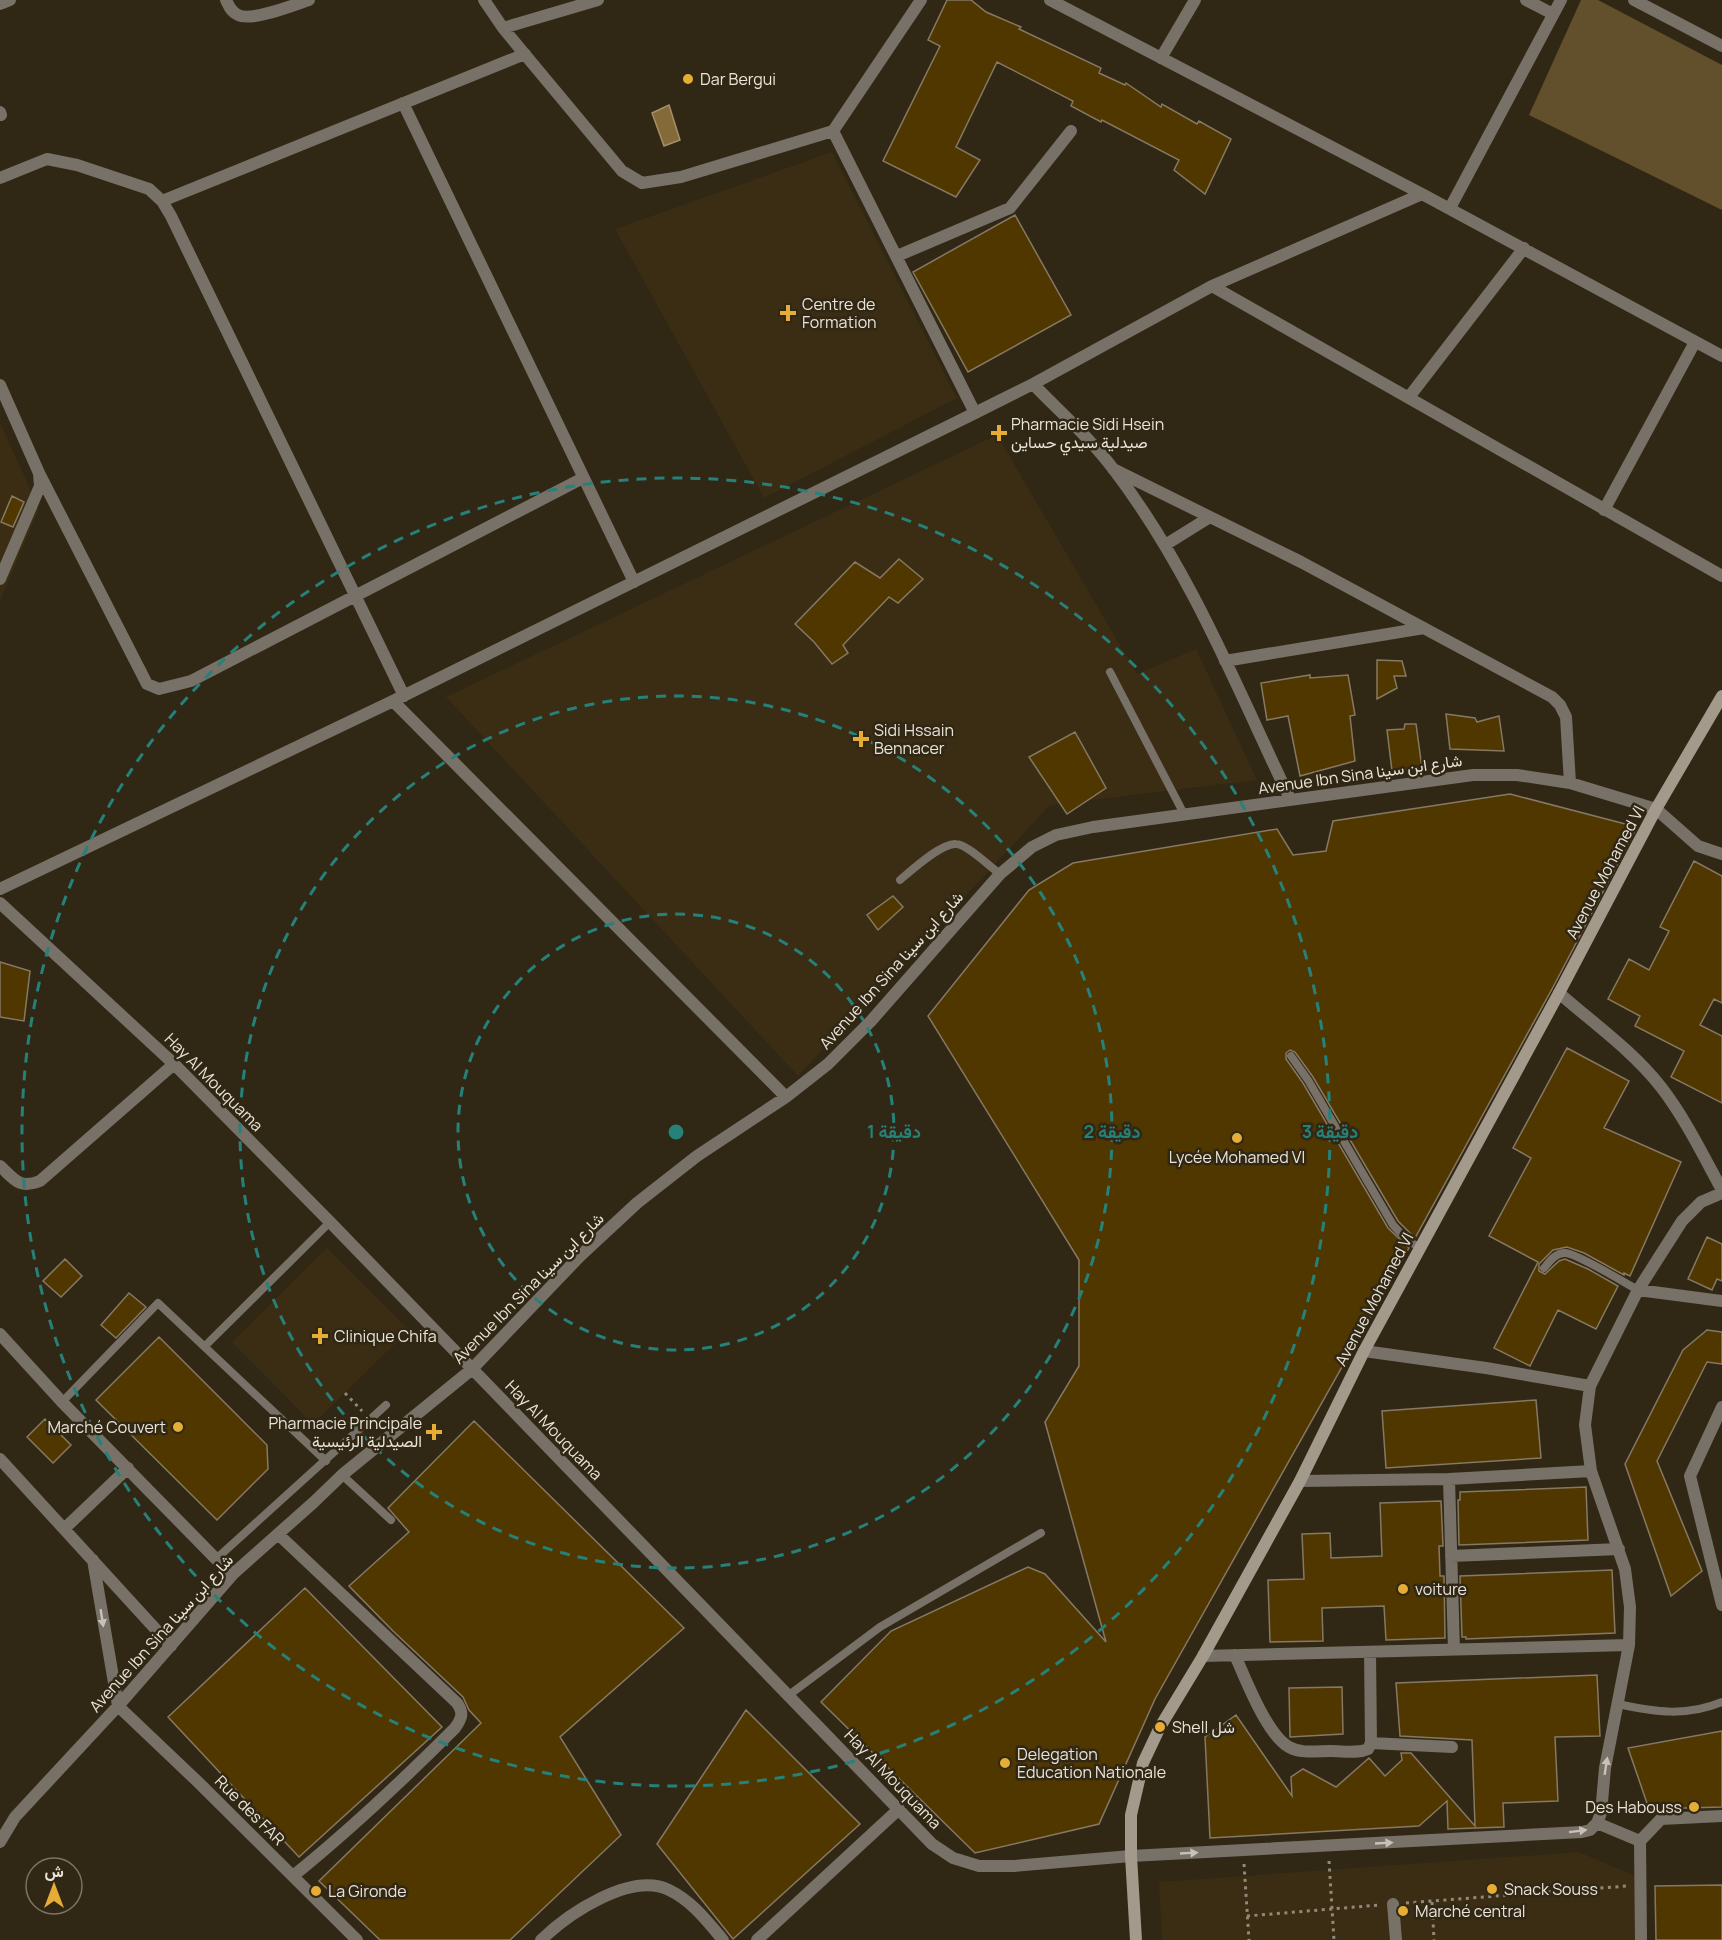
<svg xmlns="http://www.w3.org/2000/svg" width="1722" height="1940" font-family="Manrope,Vazirmatn,sans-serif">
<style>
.built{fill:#3a2d13}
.green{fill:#624f2c}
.water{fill:#856a39;stroke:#a38f69;stroke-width:1.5}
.building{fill:#503700;stroke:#857964;stroke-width:1.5}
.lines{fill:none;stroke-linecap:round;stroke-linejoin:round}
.path{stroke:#918a7b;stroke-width:3;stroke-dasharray:3 4.5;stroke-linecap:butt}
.lane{stroke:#777168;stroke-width:8}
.street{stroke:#777168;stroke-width:12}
.secondary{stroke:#a39a8c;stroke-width:12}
.oneway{fill:#c8c2b6}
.ring{fill:none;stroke:#258179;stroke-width:3;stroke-dasharray:10 8}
.poi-dot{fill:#e5ad36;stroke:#312715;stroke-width:2}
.labels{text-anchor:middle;stroke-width:5;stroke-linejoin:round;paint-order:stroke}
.poi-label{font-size:16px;fill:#eae4d8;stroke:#312715;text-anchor:start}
.street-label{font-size:16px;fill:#eae4d8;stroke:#312715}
.centre{fill:#258179;stroke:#312715;stroke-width:3}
.ring-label{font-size:18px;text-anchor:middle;font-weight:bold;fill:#258179;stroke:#312715;stroke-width:5;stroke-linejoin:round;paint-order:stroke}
</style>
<rect width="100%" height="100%" fill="#312715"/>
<path class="built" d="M832 152 957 398 764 498 615 229Z
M0 422 39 509 0 601Z
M997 435 1137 674 1196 649 1257 780 1050 805 798 1076 446 697Z
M327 1248 409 1330 313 1424 232 1342Z
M1579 1852 1645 1880 1646 1940H1162L1159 1882Z"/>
<path class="green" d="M1581 0H1598L1722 65V210L1529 115Z"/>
<path class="water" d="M669 105 680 140 664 146 652 113Z"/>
<path class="building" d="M947 0H971L986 12 1021 27 1019 29 1101 68 1099 73 1125 85 1126 83 1161 107 1162 104 1197 124 1199 121 1231 139 1205 194 1174 170 1179 160 1102 120 1101 122 1071 106 1073 101 997 62 956 147 980 160 956 197 883 161 940 46 928 40Z
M1015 215 1071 315 968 372 913 272Z
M12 496 24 502 13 527 1 522Z
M899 559 923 579 898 603 889 597 843 645 848 653 832 664 814 642 795 624 855 562 880 578Z
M1377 660 1402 661 1406 676H1394L1397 688 1377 699Z
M1310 675V678L1348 675 1355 715 1350 716 1355 761 1300 776 1288 716 1267 720 1261 683Z
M1446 714 1475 718 1477 722 1499 716 1504 751 1450 749Z
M1405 724H1416L1422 768 1392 771 1387 730 1404 729Z
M1075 732 1106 788 1067 814 1029 757Z
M1510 794 1637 827 1552 989 1415 1238 1398 1221 1313 1077 1295 1052 1290 1050 1286 1053V1059L1303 1083 1388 1228 1409 1248 1155 1699 1099 1824 975 1853 821 1702 891 1631 1028 1567 1045 1574 1106 1642 1045 1422 1079 1366V1260L928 1016 1029 890 1073 863 1277 829 1293 855 1326 851 1333 821Z
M1694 861 1722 876V1003L1714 999 1700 1025 1722 1036V1103L1671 1077 1684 1051 1635 1026 1640 1016 1608 999 1629 959 1649 970 1669 931 1660 927Z
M893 896 903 907 878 930 867 915Z
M0 962 30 971 24 1021 0 1017Z
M1567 1048 1629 1081 1604 1128 1681 1162 1630 1276 1624 1273V1275L1584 1253 1567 1247 1553 1250 1539 1264V1271L1545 1274 1559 1261 1565 1259 1588 1269 1618 1286 1596 1329 1558 1310 1530 1366 1494 1348 1538 1262 1489 1236 1531 1158 1513 1148Z
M1707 1237 1722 1244V1281L1717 1279 1712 1290 1688 1279Z
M65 1259 82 1276 61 1297 43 1281Z
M129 1293 146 1307 116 1338 101 1325Z
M1707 1330 1722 1332V1364L1707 1362 1657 1461 1702 1571 1671 1596 1625 1464 1683 1350Z
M159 1337 267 1445 268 1469 217 1520 96 1400Z
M1536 1400 1541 1458 1386 1468 1382 1411Z
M45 1419 71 1445 53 1463 27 1437Z
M474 1421 684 1628 560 1737 621 1835 510 1940H380L319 1881 481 1723 469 1710 463 1697 393 1631 349 1586 409 1532 388 1508Z
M1586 1487 1588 1540 1459 1545 1458 1500H1460V1492Z
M1441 1501 1443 1546H1439L1440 1576H1444L1445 1638 1386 1640 1384 1606 1322 1608 1323 1641 1270 1642 1268 1580 1304 1579 1302 1534 1330 1533 1331 1558 1382 1556 1380 1503Z
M1612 1570 1615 1633 1466 1639V1637H1462L1460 1576Z
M305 1588 442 1727 299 1857 168 1717Z
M1597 1675 1600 1736 1555 1737 1558 1801 1503 1803 1504 1827 1448 1829 1447 1801 1419 1826 1210 1838 1205 1737 1236 1715 1292 1796 1291 1777 1303 1769 1336 1787 1369 1758 1385 1776 1402 1760 1401 1753H1411L1475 1826 1472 1740 1400 1736 1396 1683Z
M1342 1687 1343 1734 1290 1737 1289 1688Z
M746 1710 860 1824 733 1939 657 1844Z
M1722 1731V1807L1649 1809 1628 1748Z
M1722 1885V1940H1656L1655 1886Z"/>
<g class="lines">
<path class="path" d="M345 1393 362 1411
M1329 1861 1334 1940
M1244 1864 1249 1940
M1432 1902 1434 1940
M1406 1903 1627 1886
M1247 1916 1379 1905"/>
<path class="lane" d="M1110 672 1185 816
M900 880C912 870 941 843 956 844 967 844 990 867 1000 874
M1291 1056 1308 1080 1393 1225 1406 1239 1420 1248
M1544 1268C1550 1261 1556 1252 1566 1253 1580 1255 1623 1282 1638 1290
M205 1346 330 1222
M62 1402 158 1303 326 1461
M342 1475 391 1520
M216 1559 386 1405
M789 1695 880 1627 1041 1533
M1618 1704C1655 1712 1686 1717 1722 1702"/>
<path class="street" d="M226 0C229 6 231 12 238 15 252 22 293 5 309 0
M484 0 503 28 598 0
M1050 0 1422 194
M1526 0 1553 14
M1634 0 1722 46
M0 4 10 0
M503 28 622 171 642 183 681 177 833 131 975 413
M1161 58 1195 0
M403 103 634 582
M0 112 1 115
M833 131 921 0
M0 178 47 159 77 165 149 189 162 201 171 216 404 696
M162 201 525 54
M1450 208 1561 0
M897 256 1010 208 1071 131
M1212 286 1722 576
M1033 384C1060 412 1091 439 1114 470 1190 569 1237 688 1290 799
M0 385 39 473 40 486 0 579
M1409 397 1524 248
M1113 469 1301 562 1552 697 1560 705 1566 717 1570 783
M39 473 147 684 159 689 191 681 583 478
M1604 510 1695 342
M1165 545 1210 517
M1225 661 1424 628
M393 701 786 1097
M0 889 393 701 975 413 1033 384 1212 286 1422 194 1722 356
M0 903 174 1064 330 1222 932 1844 953 1858 979 1866H1014L1131 1856 1582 1832 1590 1830 1597 1823 1601 1813 1605 1768 1629 1645 1630 1607 1625 1569 1591 1471 1585 1425 1590 1386 1638 1290 1722 1301
M1559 993C1593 1023 1633 1051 1661 1087 1685 1118 1703 1155 1722 1190
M0 1166C15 1180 19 1189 40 1181L174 1064
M1638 1290 1682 1221 1701 1202 1722 1193
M0 1334 62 1402 216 1559 233 1574
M1364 1351 1486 1368 1590 1386
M1722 1407 1690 1476 1722 1605
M0 1459 171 1646
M1449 1479 1454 1650
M1300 1481 1449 1479 1591 1471
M65 1528 128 1468
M279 1535 457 1703C464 1713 462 1718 455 1728 403 1780 350 1830 293 1876
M1451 1556 1619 1549
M93 1560 118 1706 198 1782 357 1940
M1235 1655C1245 1678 1267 1735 1289 1747 1301 1754 1318 1751 1331 1751 1343 1751 1357 1754 1368 1749L1371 1743 1370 1652
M1203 1656 1629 1645
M1371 1743 1452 1747
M1597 1823 1640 1841
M0 1842 15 1817 118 1706 233 1574 314 1502 342 1475 471 1370 580 1256 637 1203 697 1156 786 1097 828 1064 871 1021 1000 874 1032 847 1056 835 1093 827 1473 775H1517L1570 783 1656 809 1698 846 1722 854
M1393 1904 1396 1940
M541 1940C568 1914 631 1871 669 1890 692 1901 707 1921 723 1940
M757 1940 899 1809
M1641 1940 1640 1841 1661 1819 1722 1816"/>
<path class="secondary" d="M1136 1940 1131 1856V1815L1143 1763 1160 1727 1203 1656 1300 1481 1364 1351 1559 993 1656 809 1722 696"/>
</g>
<defs><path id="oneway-solid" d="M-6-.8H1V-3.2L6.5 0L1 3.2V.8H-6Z" transform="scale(1.5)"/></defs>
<g class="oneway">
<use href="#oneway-solid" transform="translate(102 1618) rotate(81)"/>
<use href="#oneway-solid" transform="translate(1606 1766) rotate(-81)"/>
<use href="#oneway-solid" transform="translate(1578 1831) rotate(-7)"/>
<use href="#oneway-solid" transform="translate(1384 1843) rotate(-3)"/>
<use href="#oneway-solid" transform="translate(1189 1853) rotate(-3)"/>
</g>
<g class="ring">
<circle cx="676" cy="1132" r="218"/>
<circle cx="676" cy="1132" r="436"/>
<circle cx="676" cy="1132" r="654"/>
</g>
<g class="poi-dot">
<circle cx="688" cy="79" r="6"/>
<path d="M785 304h6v6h6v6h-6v6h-6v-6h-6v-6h6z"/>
<path d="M996 424h6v6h6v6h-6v6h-6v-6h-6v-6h6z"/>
<path d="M858 730h6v6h6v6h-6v6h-6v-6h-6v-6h6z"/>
<circle cx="1237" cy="1138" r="6"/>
<path d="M317 1327h6v6h6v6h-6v6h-6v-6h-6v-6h6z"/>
<circle cx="178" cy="1427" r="6"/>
<path d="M431 1423h6v6h6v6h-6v6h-6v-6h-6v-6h6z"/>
<circle cx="1403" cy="1589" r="6"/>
<circle cx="1160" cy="1727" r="6"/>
<circle cx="1005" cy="1763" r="6"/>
<circle cx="1694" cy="1807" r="6"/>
<circle cx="1492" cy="1889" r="6"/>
<circle cx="316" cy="1891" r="6"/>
<circle cx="1403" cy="1911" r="6"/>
</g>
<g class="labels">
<g class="poi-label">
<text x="700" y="85">Dar Bergui</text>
<text x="802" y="310">Centre de<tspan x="802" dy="18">Formation</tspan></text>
<text x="1011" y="430">Pharmacie Sidi Hsein<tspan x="1011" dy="18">صيدلية سيدي حساين</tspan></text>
<text x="874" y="736">Sidi Hssain<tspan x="874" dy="18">Bennacer</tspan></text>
<text x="1237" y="1163" text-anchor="middle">Lycée Mohamed VI</text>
<text x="334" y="1342">Clinique Chifa</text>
<text x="422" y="1429" text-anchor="end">Pharmacie Principale<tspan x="422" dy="18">الصيدلية الرئيسية</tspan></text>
<text x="166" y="1433" text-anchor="end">Marché Couvert</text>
<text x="1415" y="1595">voiture</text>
<text x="1172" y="1733">Shell شل</text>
<text x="1017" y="1760">Delegation<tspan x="1017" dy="18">Education Nationale</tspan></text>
<text x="1682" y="1813" text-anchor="end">Des Habouss</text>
<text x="1504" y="1895">Snack Souss</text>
<text x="328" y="1897">La Gironde</text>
<text x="1415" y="1917">Marché central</text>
</g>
<g class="street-label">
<text transform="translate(1360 774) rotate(-8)" y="6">Avenue Ibn Sina شارع ابن سينا</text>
<text transform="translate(1605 872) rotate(-62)" y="6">Avenue Mohamed VI</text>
<text transform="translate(891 970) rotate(-48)" y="6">Avenue Ibn Sina شارع ابن سينا</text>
<text transform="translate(214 1082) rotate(45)" y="6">Hay Al Mouquama</text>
<text transform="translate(528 1288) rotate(-45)" y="6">Avenue Ibn Sina شارع ابن سينا</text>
<text transform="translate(1374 1299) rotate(-62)" y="6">Avenue Mohamed VI</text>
<text transform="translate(554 1430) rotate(46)" y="6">Hay Al Mouquama</text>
<text transform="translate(161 1633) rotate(-48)" y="6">Avenue Ibn Sina شارع ابن سينا</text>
<text transform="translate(893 1779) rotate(46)" y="6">Hay Al Mouquama</text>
<text transform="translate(250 1810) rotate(45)" y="6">Rue des FAR</text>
</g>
</g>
<circle cx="676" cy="1132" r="9" class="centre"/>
<g class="ring-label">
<text x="894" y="1138">1 دقيقة</text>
<text x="1112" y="1138">2 دقيقة</text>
<text x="1330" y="1138">3 دقيقة</text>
</g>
<g transform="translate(54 1886)"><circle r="28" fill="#312715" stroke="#7b7363" stroke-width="1.5"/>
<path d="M0-4.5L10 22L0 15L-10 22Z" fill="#e5ad36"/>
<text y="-9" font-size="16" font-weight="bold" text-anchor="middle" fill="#eae4d8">ش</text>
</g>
</svg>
